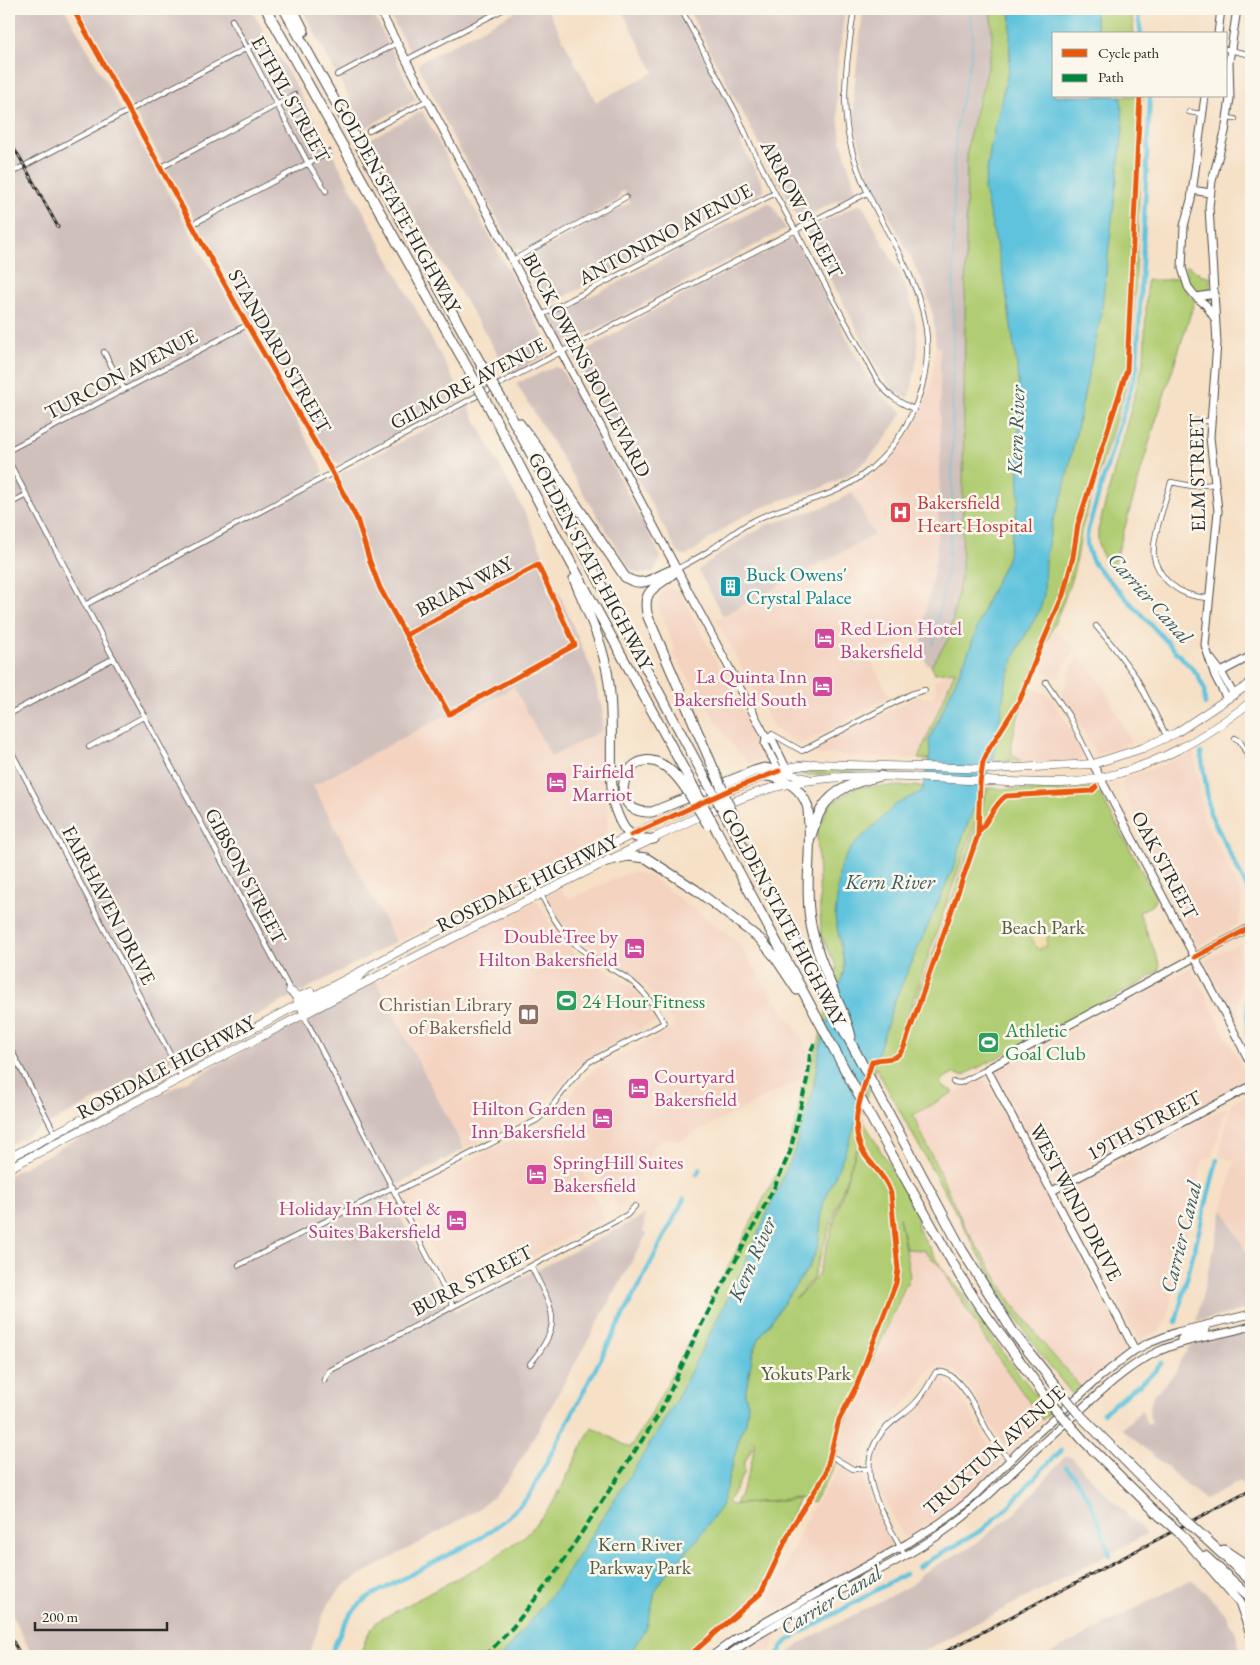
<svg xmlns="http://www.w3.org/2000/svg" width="1260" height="1665" font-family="'EB Garamond',serif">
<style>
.built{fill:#f4d3c1}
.industrial{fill:#d0c0bc}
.green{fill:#b1cd73;stroke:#6e7c4f;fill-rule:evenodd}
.sand{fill:#eeda9e;stroke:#8c8264}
.water{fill:#5fc3dd;stroke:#457784}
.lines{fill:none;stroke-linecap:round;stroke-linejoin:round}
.stream{stroke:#5fc3dd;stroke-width:1}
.canal{stroke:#5fc3dd;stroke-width:4.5}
.street-casing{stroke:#494642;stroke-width:6}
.secondary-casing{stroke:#494642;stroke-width:9}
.primary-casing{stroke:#494642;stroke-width:9}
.highway-casing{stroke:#494642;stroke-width:11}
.street{stroke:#fff;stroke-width:4.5}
.secondary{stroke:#fff;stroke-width:7}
.primary{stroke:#fff;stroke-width:8}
.highway{stroke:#fff;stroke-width:9}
.rail-casing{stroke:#2b2b2b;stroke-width:3}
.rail{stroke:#fbf7ec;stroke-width:1;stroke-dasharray:4;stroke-linecap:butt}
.highway-bridge-casing{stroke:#494642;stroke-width:11;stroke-linecap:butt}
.highway-bridge{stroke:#fff;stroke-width:9}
.quiet{stroke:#00873e;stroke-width:4;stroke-dasharray:8 4;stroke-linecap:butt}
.cycleway-casing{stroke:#fbf7ec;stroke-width:8}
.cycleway{stroke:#e8590c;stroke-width:5}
.labels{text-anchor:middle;stroke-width:5;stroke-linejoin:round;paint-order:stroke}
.street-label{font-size:20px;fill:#2b2b2b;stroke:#fbf7ec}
.health-label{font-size:20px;fill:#be3a42;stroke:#fbf7ec;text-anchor:start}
.culture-label{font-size:20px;fill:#0d838f;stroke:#fbf7ec;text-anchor:start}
.hotel-label{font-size:20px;fill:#b23c85;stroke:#fbf7ec;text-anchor:start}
.park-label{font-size:20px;fill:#535c41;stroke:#fbf7ec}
.leisure-label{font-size:20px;fill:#27864d;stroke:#fbf7ec;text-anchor:start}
.education-label{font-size:20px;fill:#785e54;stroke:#fbf7ec;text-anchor:end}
.water-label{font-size:21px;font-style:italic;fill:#3b5960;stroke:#fbf7ec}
</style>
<rect width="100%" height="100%" fill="#fbf7ec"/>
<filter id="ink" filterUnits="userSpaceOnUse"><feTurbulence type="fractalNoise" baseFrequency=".02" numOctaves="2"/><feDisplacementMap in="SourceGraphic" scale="10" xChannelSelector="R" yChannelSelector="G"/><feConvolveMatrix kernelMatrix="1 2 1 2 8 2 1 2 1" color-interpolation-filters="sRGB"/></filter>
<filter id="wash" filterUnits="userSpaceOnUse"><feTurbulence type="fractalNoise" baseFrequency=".0096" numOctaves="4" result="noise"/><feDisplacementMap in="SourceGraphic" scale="20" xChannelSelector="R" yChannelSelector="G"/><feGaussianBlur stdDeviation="1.12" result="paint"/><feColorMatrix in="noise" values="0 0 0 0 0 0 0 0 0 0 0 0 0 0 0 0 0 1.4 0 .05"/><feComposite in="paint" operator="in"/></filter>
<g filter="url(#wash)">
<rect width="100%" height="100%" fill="#f6e0c6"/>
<path class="built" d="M936 347H940V481L936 559 921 634 869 657 890 697 799 745 774 728 716 619 874 535 852 492 859 489 891 460 912 431 929 392 933 373Z
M667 588 679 591 753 731 765 759 749 764 730 742 672 652 675 650 657 604 660 595Z
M1055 630 1075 648 1064 667 1060 678 1045 672 1043 666Z
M1079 653 1105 689 1131 742 1097 755 1063 694 1070 672Z
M955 669 918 759 818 754 813 751 914 698 919 696 927 698 932 697 937 689 934 681Z
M514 686 551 756 603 730 608 832 588 849 543 873 536 871 396 942 313 786 444 716 455 718Z
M1031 688 1046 694 1053 701 1084 753 1080 760 1036 762V759L1021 761 1013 755 1018 726Z
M1194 753 1204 820 1238 887 1242 897 1239 924 1198 946 1163 877 1121 784 1125 778 1166 764Z
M635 872 648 876 655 880 738 943 809 1049 805 1076 680 1141 669 1138 654 1146 623 1204 618 1208 593 1166 583 1171 605 1218 457 1296 455 1295 405 1199 407 1193 539 1125 555 1114 585 1078 594 1070 674 1028 673 1019 666 1014 647 987 631 974 580 941 560 920 547 896 559 889 569 899 626 874Z
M537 901 551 926 571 948 572 952 577 956 580 961 583 958H586L629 984 648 1005 656 1017 655 1021 586 1058 577 1066 548 1101 537 1111 464 1149 376 981Z
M1240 943 1239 1025 1205 960Z
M1191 968 1249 1080 1058 1181H1054L997 1075 998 1070Z
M981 1079 986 1081 1126 1346 1125 1350 1081 1387 1046 1347 1010 1300 964 1225 913 1115Z
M1251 1093V1261L1223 1209 1235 1161 1219 1157 1231 1103Z
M1227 1106 1213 1155 1202 1161 1167 1318 1159 1332 1138 1340 1062 1194Z
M906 1249 923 1250 941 1267 987 1342 1042 1420 1015 1447 1009 1448 996 1433 970 1388 955 1371 942 1365 932 1368 925 1374 915 1394 878 1429 869 1443 864 1458 863 1474 865 1489 892 1542 890 1547 760 1619 810 1512 841 1467 843 1434 912 1277Z
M943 1379 960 1394 986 1441 1001 1457V1463L958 1503 908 1537 903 1536 878 1489 875 1474 876 1459 880 1447 887 1436 922 1405 938 1381Z
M783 1624 768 1656H735L740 1650Z"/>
<path class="industrial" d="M9 9H65L322 467V472L319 476 333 484 341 480 342 473 468 406 527 517 592 671 602 709 603 730 551 757 514 687 455 718 444 716 313 786 396 942 9 1145Z
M76 9H251L301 95 464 399 340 464 332 462Z
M302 9H371L416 100 365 128Z
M386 9H494L416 50 410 51Z
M520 9H547L596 102 654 72 621 9H677L730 106 729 109 745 139 740 142 764 187 763 191 551 304H546L524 263V259L630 203 624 190 620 193 617 201 524 250 514 249 455 141 418 65 422 61Z
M688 9H845L837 71V104L841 141 855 188 854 192 802 219 798 218Z
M863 9H990L992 23 989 61 971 125 967 154 962 571 949 638 931 666 926 663 921 634 936 559 940 481V347H936L933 316 924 284 876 189 864 161 858 138 854 113V89Z
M422 111 550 348 548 354 510 374 416 220 371 138Z
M768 203 772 204 786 229 571 342 564 341 553 320 552 316 555 313 614 285Z
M860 204 863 206 902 278 913 309 917 330 918 354 912 386 909 396 906 398 892 389 883 377 806 234 808 230Z
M790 240 796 241 868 378 884 398 901 410 902 414 880 446 865 462 848 475 819 489 778 501 751 512 732 523 688 555H682L678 553 615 438 616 435 612 428 610 427 575 358 577 355 603 341 639 318Z
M555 367 561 369 661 557 655 570 653 572 640 574 632 570 629 567 516 383Z
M852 492 874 535 723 616 698 570 742 539 767 525 830 505Z
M376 981 464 1149 387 1191 445 1304 456 1311 645 1215 643 1232 647 1234 527 1450 505 1484 493 1497 476 1511 348 1582 338 1591 326 1608 308 1656H33L9 1610V1175Z
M1223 1209 1251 1261V1308L1196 1322Z
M1251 1331V1479L1242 1484 1240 1481 1205 1500 1122 1429 1142 1410 1147 1425 1152 1423 1149 1415 1150 1405 1154 1395 1176 1372 1181 1359 1188 1351V1348L1195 1344Z
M1065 1457H1072L1093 1481 1147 1534 914 1656H785L800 1643 913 1584 921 1574 975 1544 1016 1512Z
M1192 1579 1227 1615 1235 1631 1242 1656H1045Z"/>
<path class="green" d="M990 9H1131L1134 34H1054V96H1143L1132 368 1081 531C1076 592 1041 645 1023 702 1018 719 1011 736 1012 754L1021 761 918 759 955 671 935 673 931 666 949 638 962 571 967 154C970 119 985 89 990 55 993 40 992 24 990 9Z
M1189 266 1202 276H1210V290L1209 291 1197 292C1189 286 1187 277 1185 267Z
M1181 277 1186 291 1195 300 1151 436 1113 569C1101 554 1097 549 1098 530L1144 360 1147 280H1166Z
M824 769 899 770V772H853L807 775 800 774V772Z
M907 786 987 788 895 1051C931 965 960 877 988 788L1057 791 1092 787 1100 794 1156 897 1152 905 1139 912 1160 965 1158 971 1137 985 962 1076 953 1073 943 1079 942 1086 954 1092 913 1115 964 1225 1010 1300 1046 1347 1081 1387 1072 1394 1038 1351 1002 1296 876 1068 861 1117 919 1216 917 1227 941 1267 964 1296 1004 1354 1050 1413 1042 1420 987 1342 941 1267 923 1250 906 1249 899 1217 910 1276 841 1432 834 1468 813 1503 799 1498 735 1504C745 1484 754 1464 754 1441H751L752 1448 744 1463V1474L728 1502 731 1505 799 1499 760 1589 755 1596 682 1656H359L368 1634 376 1622 491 1560 526 1535 545 1513 555 1500 592 1427 630 1448 648 1420 788 1152 805 1080 819 1041 837 967 821 935 817 831 830 804 857 787ZM866 1148 856 1150 818 1274 808 1287 795 1299 812 1280 856 1150Z"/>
<path class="sand" d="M1040 920 1047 923C1052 931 1045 937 1047 946L1040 948V951C1033 945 1029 933 1033 923Z"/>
<path class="water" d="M1011 9H1094L1098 34H1054V96H1121L1123 128 1101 316 1063 494 1053 521 1045 559 1044 595 1040 610 1018 648 1006 682 994 756 959 847 956 862 895 1000 849 1143 823 1204 818 1247 809 1267 760 1337 753 1353 745 1394 748 1404 746 1423 741 1432 721 1506 697 1540 661 1580 655 1592 647 1627 628 1656H502L559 1585 638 1463 672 1408 741 1272 794 1152 812 1095 820 1047 844 970V962L835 918 840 867 851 848 895 805 922 791 930 754 929 741 970 648 986 603 1007 559 1019 498 1018 444 1020 405 1017 367 1005 285 984 189 991 144 1009 67Z"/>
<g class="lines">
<path class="stream" d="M933 644 947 572 952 524 954 157 957 123 971 57 973 34 969 9"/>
<path class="canal" d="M1137 9 1141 34
M1150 96 1137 368 1088 529C1085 543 1088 553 1095 565L1197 674 1204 688 1205 704
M1201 753 1210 813 1248 890 1250 898V916
M1247 1034 1249 938
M697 1174 700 1169
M1176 1322 1217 1160
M1103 1413 1151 1375 1162 1363
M1066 1467C1090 1492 1099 1523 1110 1555
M918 1567 982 1530 1008 1507 1047 1464 1061 1451
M330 1656C341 1631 345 1615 368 1597L482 1537 505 1520 529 1496 684 1199
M776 1656 788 1640 905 1574"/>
</g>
</g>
<g filter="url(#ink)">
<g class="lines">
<defs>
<path id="street" d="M73 9 245 321 332 472 357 519 370 562 380 588 449 714 575 645 538 565 406 635
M681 9 737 114 752 148 775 193 876 378C885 394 898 402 914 409
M232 20 308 163 326 191
M1226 49 1251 55
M406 60 504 9
M337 75 397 43
M1189 112 1202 114
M1227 118 1235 119
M369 131 428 100
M160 168 295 95
M9 174 264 39
M191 225 329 152
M513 260 626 197
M542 315 775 193
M104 352 124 389
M1190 421H1211
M9 450 247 325
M9 462 303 1014 453 1306
M9 504 26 495
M677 569C690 562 702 556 713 548 728 538 741 526 757 519 795 501 829 501 864 474 888 456 906 430 917 402 956 298 874 238 851 147 839 101 848 55 854 9
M1209 598C1192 597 1180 593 1167 581 1161 574 1156 567 1154 557 1151 540 1166 500 1171 482L1192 486 1216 484
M85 605 488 390 867 193
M1096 626 1113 646 1136 677 1167 737
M1046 682 1069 716 1093 764
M9 714 114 658
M766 737 772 734 802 751 911 694 925 690
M1235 738 1240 741 1251 762
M9 747 182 1077
M89 747 145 716
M9 1046 55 1133
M953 1082 960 1083 987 1069
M395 1192 537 1120 550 1109 570 1082 589 1062 664 1023C655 1006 644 990 628 979 610 967 589 958 574 943 555 926 546 904 535 882
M239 1265 393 1187
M530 1364C565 1322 553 1311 531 1266
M324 1380 329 1371 531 1266 627 1215 635 1206
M831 1456 853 1469H869
M905 1556C885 1516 846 1466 888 1426 897 1417 909 1411 917 1401 925 1393 930 1382 936 1372 959 1367 979 1416 988 1432 994 1442 1002 1451 1010 1460"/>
<path id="secondary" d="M379 9 766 737 773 741 786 768
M1218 34 1221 9
M1205 96 1191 200 1184 226 1182 268 1188 287 1196 297 1206 305 1215 319
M1192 190 1210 193
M1196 297 1215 294
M1211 659 1221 672 1234 695
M1221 672 1251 656
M1227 699 1215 676 1205 645 1218 511 1210 437 1217 343 1209 207 1212 181 1225 132 1230 98 1229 62 1237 9
M766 737 765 744 779 771
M1093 764 1251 1064
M1052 1191 1251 1086
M1181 1343V1339L1186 1335 1206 1330
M1135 1350 987 1069 1251 927
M712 1656 735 1639 751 1630 908 1543 940 1523 970 1500 1031 1439 1101 1376 1135 1350 1149 1343 1177 1332 1251 1314
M727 1656C794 1607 875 1579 943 1532 974 1511 999 1485 1025 1460 1045 1440 1066 1422 1087 1404 1108 1385 1131 1364 1157 1352 1186 1338 1220 1336 1251 1326"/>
<path id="primary" d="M779 771 808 779
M290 991 299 997 311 992
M303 1014 307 1006 354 981 365 971
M9 1158 416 942 631 835 730 790 786 768 813 764 995 769 1093 764 1143 748 1176 733 1251 683
M9 1168C169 1084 330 1000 492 918 541 894 589 870 638 846 677 827 716 807 756 793 839 765 927 780 1013 782 1042 783 1072 785 1101 778 1161 764 1203 738 1251 702"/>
<path id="highway" d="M266 9 475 381
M284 9 487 375
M293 9 304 31
M501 398 705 778
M488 405 557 537 692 784
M519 423 538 448 625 577C645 591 657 573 677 569
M677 569C663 587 639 585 648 617L715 772
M574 579C588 612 605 648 609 684 614 723 609 763 613 802 621 826 626 841 654 839
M766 776C784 777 801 788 807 805 809 811 808 818 809 824 811 855 805 888 810 919 814 946 825 970 835 995 841 1009 848 1022 851 1037
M686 789C635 712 593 816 652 812L754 771 764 768 779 771
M731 825 852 1045 962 1250 1013 1332 1063 1395
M717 831 865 1107 960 1276 978 1304 1052 1405
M811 836C814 827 816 818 821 810 833 788 859 781 881 776
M607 861 628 856 646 858 696 890 760 939 775 957 797 990
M1079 1414 1173 1509
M1068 1423 1084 1441 1160 1516
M1181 1534 1240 1602 1251 1634
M1207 1540 1251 1581
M1224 1550 1251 1568
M1205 1556 1251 1598"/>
</defs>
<use href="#street" class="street-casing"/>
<use href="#secondary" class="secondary-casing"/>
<use href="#primary" class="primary-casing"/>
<use href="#highway" class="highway-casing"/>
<use href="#street" class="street"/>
<use href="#secondary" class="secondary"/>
<use href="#primary" class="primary"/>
<use href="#highway" class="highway"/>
<defs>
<path id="rail" d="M9 142 19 156 58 227
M9 1634 21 1656
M937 1656 1251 1490"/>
</defs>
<use href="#rail" class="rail-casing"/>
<use href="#rail" class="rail"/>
<defs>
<path id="highway-bridge" d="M487 375 501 398
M475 381 488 405
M715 772 736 822
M705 778 731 825
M692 784 717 831
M686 789 708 825
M1063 1395 1079 1414
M1052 1405 1068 1423
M1173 1509 1207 1540
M1160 1516 1181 1534"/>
</defs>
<use href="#highway-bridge" class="highway-bridge-casing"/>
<use href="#highway-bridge" class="highway-bridge"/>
<path class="quiet" d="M485 1656 513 1627 552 1578 661 1411 697 1333 774 1188 790 1152 808 1075 810 1053 815 1042"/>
<defs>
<path id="cycleway" d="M73 9 245 321 332 472 357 519 370 562 380 588 449 714 575 645 538 565 406 635
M979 831C989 821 994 804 1006 796L1092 791 1096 787
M631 835 730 790 779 771
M1195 957 1251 927
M689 1656 761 1593 793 1525 825 1475 839 1420 857 1385 896 1283 898 1270 891 1194C887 1179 874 1167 865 1155 846 1126 863 1091 872 1062 884 1055 895 1065 904 1047L978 835 980 783 983 762 989 749 1020 700 1039 651 1063 595 1073 557 1078 524 1127 370 1140 96"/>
</defs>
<use href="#cycleway" class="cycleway-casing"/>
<use href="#cycleway" class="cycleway"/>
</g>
</g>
<defs>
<symbol id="hospital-square" viewBox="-11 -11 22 22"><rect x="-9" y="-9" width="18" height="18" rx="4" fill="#e0444e" stroke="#fbf7ec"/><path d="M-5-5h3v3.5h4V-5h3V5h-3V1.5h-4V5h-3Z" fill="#fff"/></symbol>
<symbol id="building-square" viewBox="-11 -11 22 22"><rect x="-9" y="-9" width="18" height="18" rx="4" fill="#0f9aa8" stroke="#fbf7ec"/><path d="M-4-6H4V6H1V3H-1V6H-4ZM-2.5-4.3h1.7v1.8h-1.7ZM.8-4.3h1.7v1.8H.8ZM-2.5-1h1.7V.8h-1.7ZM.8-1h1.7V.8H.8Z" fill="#fff"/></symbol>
<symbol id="hotel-square" viewBox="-11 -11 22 22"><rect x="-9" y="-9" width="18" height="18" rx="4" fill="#d1479c" stroke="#fbf7ec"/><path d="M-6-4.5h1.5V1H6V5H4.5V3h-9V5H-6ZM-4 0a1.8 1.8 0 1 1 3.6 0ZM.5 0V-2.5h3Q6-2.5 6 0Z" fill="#fff"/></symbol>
<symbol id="stadium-square" viewBox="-11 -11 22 22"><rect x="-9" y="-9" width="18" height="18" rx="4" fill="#2e9e5b" stroke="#fbf7ec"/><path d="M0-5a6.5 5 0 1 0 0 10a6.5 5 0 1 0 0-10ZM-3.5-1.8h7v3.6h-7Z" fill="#fff"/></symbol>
<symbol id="library-square" viewBox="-11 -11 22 22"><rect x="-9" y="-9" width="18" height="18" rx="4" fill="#8d6e63" stroke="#fbf7ec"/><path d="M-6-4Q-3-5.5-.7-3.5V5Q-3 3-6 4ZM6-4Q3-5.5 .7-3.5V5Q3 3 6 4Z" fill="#fff"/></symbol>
</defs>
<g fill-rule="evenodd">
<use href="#hospital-square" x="888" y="500" width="25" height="25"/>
<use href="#building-square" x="718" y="574" width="25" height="25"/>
<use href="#hotel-square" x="812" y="626" width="25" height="25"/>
<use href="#hotel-square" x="810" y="674" width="25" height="25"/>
<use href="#hotel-square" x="544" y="770" width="25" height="25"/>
<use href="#hotel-square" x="622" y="936" width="25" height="25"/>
<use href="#stadium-square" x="554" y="988" width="25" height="25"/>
<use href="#library-square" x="516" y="1002" width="25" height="25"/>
<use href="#stadium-square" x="976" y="1030" width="25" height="25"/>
<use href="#hotel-square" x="626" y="1076" width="25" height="25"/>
<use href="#hotel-square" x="590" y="1106" width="25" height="25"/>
<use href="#hotel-square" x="524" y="1162" width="25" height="25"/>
<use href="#hotel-square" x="444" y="1208" width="25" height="25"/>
</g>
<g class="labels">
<g class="street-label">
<text transform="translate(291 99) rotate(61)" y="7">ETHYL STREET</text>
<text transform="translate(397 205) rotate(61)" y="7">GOLDEN STATE HIGHWAY</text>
<text transform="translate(802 209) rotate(62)" y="7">ARROW STREET</text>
<text transform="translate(665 234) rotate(-28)" y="7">ANTONINO AVENUE</text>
<text transform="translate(280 351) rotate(60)" y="7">STANDARD STREET</text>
<text transform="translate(587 365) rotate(62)" y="7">BUCK OWENS BOULEVARD</text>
<text transform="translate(121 374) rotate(-28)" y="7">TURCON AVENUE</text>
<text transform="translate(468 383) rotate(-28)" y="7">GILMORE AVENUE</text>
<text transform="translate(1197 473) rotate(-91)" y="7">ELM STREET</text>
<text transform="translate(591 561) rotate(62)" y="7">GOLDEN STATE HIGHWAY</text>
<text transform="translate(464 586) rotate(-28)" y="7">BRIAN WAY</text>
<text transform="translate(1165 865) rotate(62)" y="7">OAK STREET</text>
<text transform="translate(246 876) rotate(62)" y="7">GIBSON STREET</text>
<text transform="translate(527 883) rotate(-26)" y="7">ROSEDALE HIGHWAY</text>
<text transform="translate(109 905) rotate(62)" y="7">FAIRHAVEN DRIVE</text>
<text transform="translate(784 917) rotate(62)" y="7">GOLDEN STATE HIGHWAY</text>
<text transform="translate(166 1067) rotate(-28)" y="7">ROSEDALE HIGHWAY</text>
<text transform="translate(1144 1125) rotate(-28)" y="7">19TH STREET</text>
<text transform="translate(1076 1202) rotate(62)" y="7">WESTWIND DRIVE</text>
<text transform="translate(472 1280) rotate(-27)" y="7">BURR STREET</text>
<text transform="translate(994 1450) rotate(-42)" y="7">TRUXTUN AVENUE</text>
</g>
<g class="health-label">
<text x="917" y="509">Bakersfield<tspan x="917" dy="23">Heart Hospital</tspan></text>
</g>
<g class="culture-label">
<text x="746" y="581">Buck Owens'<tspan x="746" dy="23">Crystal Palace</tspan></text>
</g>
<g class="hotel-label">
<text x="840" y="635">Red Lion Hotel<tspan x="840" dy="23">Bakersfield</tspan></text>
<text x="807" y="683" text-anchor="end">La Quinta Inn<tspan x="807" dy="23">Bakersfield South</tspan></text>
<text x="572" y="778">Fairfield<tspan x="572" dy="23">Marriot</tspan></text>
<text x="618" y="943" text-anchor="end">DoubleTree by<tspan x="618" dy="23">Hilton Bakersfield</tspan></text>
<text x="654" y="1083">Courtyard<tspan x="654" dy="23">Bakersfield</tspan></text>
<text x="586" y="1115" text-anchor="end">Hilton Garden<tspan x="586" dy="23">Inn Bakersfield</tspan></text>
<text x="553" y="1169">SpringHill Suites<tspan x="553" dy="23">Bakersfield</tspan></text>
<text x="441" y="1215" text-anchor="end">Holiday Inn Hotel &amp;<tspan x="441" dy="23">Suites Bakersfield</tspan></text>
</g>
<g class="park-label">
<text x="1043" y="934">Beach Park</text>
<text x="806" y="1380">Yokuts Park</text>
<text x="640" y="1551">Kern River<tspan x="640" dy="23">Parkway Park</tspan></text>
</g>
<g class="leisure-label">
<text x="582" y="1008">24 Hour Fitness</text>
<text x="1005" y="1037">Athletic<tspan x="1005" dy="23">Goal Club</tspan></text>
</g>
<g class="education-label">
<text x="512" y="1011">Christian Library<tspan x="512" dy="23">of Bakersfield</tspan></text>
</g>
<g class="water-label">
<text transform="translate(1016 430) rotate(-88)" y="7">Kern River</text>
<text transform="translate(1150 598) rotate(48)" y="7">Carrier Canal</text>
<text x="890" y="889">Kern River</text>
<text transform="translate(1181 1237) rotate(-76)" y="7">Carrier Canal</text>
<text transform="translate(752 1259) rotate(-66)" y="7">Kern River</text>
<text transform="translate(831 1600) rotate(-31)" y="7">Carrier Canal</text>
</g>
</g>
<rect width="1260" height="1665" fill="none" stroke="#fbf7ec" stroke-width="30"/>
<rect x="1052" y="32" width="175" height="65" fill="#fbf7ec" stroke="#a8a59f"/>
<rect x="1062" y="49" width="25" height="8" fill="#e8590c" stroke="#a8a59f"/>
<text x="1098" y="58" font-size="15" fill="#2b2b2b">Cycle path</text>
<rect x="1062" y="74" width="25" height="8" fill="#00873e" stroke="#a8a59f"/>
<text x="1098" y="82" font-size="15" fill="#2b2b2b">Path</text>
<path d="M35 1622v8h132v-8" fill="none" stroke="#2b2b2b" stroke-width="2.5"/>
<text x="42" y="1622" font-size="15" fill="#2b2b2b" stroke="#fbf7ec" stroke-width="4" paint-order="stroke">200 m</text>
</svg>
